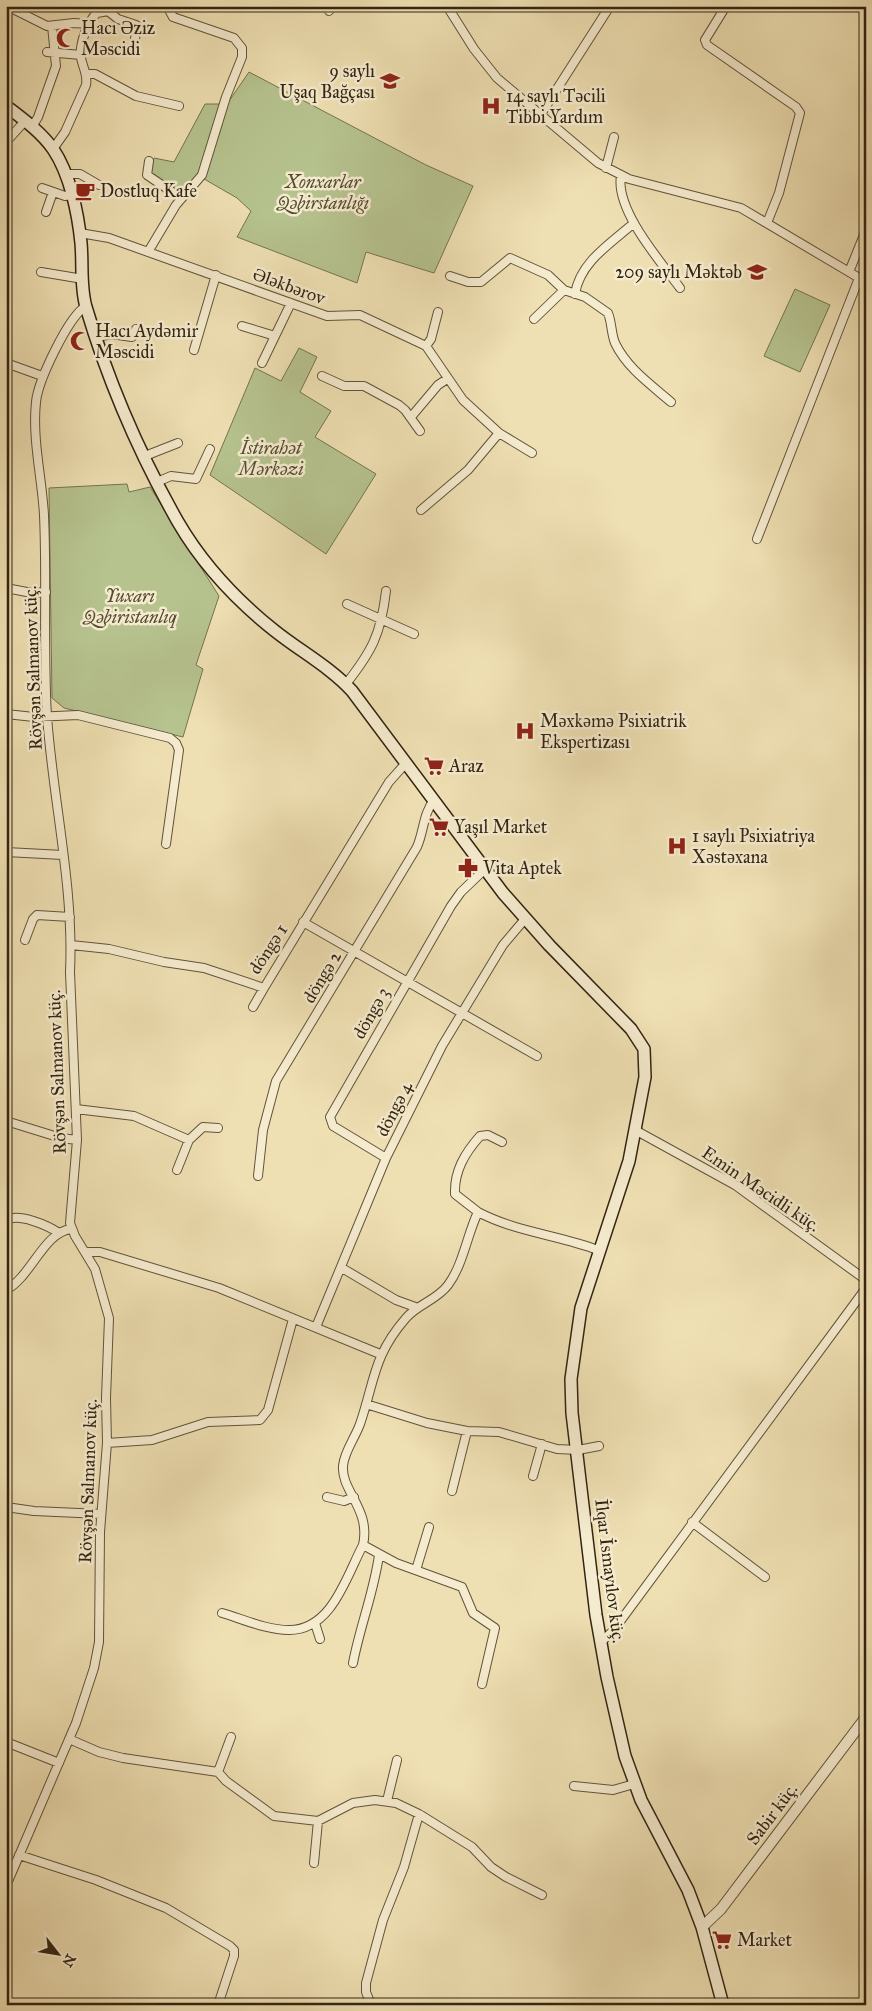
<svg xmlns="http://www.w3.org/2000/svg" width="872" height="2011" font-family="'IM FELL Great Primer',serif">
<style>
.green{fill:#b6c38f;stroke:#747450}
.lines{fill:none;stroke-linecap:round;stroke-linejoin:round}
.minor-casing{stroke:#61533a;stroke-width:10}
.tertiary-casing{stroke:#61533a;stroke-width:12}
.secondary-casing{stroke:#322412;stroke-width:14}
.minor{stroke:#f5ebce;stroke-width:8}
.tertiary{stroke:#f5ebce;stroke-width:10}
.secondary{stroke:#f5ebce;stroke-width:11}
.labels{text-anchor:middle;stroke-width:5;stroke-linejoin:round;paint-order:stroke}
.poi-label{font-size:18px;fill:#322412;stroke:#f5ebce;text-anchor:start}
.park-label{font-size:18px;font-style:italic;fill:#534c31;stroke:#f5ebce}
.street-label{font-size:18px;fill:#322412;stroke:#f5ebce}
</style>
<rect width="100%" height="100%" fill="#efe0b3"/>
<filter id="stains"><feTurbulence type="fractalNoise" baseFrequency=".004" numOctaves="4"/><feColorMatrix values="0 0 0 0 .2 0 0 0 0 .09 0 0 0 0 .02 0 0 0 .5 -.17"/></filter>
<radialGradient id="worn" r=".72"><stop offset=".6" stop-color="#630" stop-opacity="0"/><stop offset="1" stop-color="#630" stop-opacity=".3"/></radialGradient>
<path class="green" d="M249 72 426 165 473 186 434 273 366 252 357 283 237 237 251 211 237 198 199 176 178 194 148 174 154 158 174 162 205 104H227Z
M795 289 830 305 800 372 764 356Z
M299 348 317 357 300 392 331 411 315 437 376 474 326 554 210 475 255 368 281 381Z
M127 484 129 492 150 487 219 596 196 665 203 669 183 737 64 708 52 698 49 488Z"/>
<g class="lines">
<defs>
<path id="minor" d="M7 6 47 26 74 23 89 24
M447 6 474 49 497 78 598 163 629 179 741 208 866 282
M726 6 705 40 707 45 796 107 800 113 779 193 767 223
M108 11 118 19 136 25 135 40
M329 11 333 6
M47 52 81 55
M86 74H95L136 96 179 106
M541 114 610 6
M32 127 38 117 56 66 52 26
M6 142 25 121
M53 149 65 132 86 85C88 75 83 68 81 58 79 45 87 22 97 13L108 11 115 6
M149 161 147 175 181 198
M606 168 614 137
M65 174H80L99 185
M621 176C615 210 661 262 680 288
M42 188 65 196 71 195
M46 212 53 192
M80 233 109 238 327 316 360 315 426 346 463 400 499 433 532 453
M148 252 176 205 202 175 226 97 242 57V48L234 38 173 17 167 6
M41 272 83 279
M849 272 866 230
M450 276 468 282H481L510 258 548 275 564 290 585 297 608 313C612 323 611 333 615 343 627 368 650 384 671 402
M575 294C580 262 611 243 634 223
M534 319 564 290
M242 326 275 336
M97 337 111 334 132 337 136 329
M426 346 431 339 438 312
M194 350 216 275
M6 363 42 376
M262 363 291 303
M322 376 344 386H364L399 405 405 410 420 431
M411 417 438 385 447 379
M145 456 178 443
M157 482 171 476 196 479 210 449
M421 510 468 470 499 433
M757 539 859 278
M6 588 32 593 46 592
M347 604 414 634
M346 684C372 651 381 634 386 591
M6 714 34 717 78 715 170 738 176 743 179 750 166 844
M6 852 63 855
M303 922 537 1056
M25 940 33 919 37 915 70 917
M71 945 109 949 164 962 204 968 264 988 389 782 406 763
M253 1007 264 988
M76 1109 134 1116 189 1140 203 1127 218 1128
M6 1121 61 1138 77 1140
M635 1130 735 1185 866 1280
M386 1158 333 1126 330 1117 451 906 461 892 484 870
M177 1170 189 1140
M258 1176 263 1130 276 1081 417 847C424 831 423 814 434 800
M478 1212 455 1194C454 1171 465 1153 480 1136L488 1135 502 1142
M6 1220C19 1213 47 1225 59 1233
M86 1252H100L219 1288 380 1354
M342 1268 396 1300 418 1308
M6 1290C31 1277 44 1232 71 1229
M316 1327 386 1158 442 1046 503 945 525 919
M366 1404 427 1423 467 1431 499 1432 557 1449 578 1450 599 1446
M107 1443 152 1440 208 1422 260 1420 268 1410 293 1319
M533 1476 542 1444
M452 1491 467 1431
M327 1497 344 1501 354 1497
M6 1507 34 1511 101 1514
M692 1522 765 1577
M363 1545 396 1563 462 1587 473 1613 495 1628 482 1684
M416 1570 429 1527
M222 1613C243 1619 266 1630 289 1630 332 1630 346 1577 363 1545 371 1509 341 1491 343 1466 344 1452 355 1438 360 1424 375 1380 373 1356 406 1318 418 1304 437 1300 448 1285 463 1265 467 1235 478 1212 516 1232 558 1235 598 1250
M315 1623 320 1639
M601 1642 613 1631 866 1288
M353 1663C360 1626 374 1592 379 1555
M69 1739 99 1752 123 1758 218 1772 226 1781 274 1816 318 1821 353 1803 375 1800 396 1803 419 1814 472 1847 491 1867 506 1877 542 1895
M6 1742 59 1763
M218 1772 231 1737
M574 1786 613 1790 634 1784
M387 1801 397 1760
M19 1855 96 1880 166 1908 230 1946 234 1950V1956L218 2005
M314 1863 318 1821
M6 1886 76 1723 94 1668 99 1642 100 1532 107 1443 106 1398 109 1318 95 1269 75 1236 70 1223 77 1140 70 972C74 886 53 801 47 716 43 649 47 582 44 515 42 478 32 439 36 402 38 381 68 317 86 306
M371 2005 366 1992V1983L383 1920 404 1867 419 1814"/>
<path id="tertiary" d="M702 1927 721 1909 866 1717"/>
<path id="secondary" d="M6 106C23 119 41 132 53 149 70 174 78 213 81 243 83 264 80 286 86 307 108 381 140 455 178 522 203 565 236 600 275 631 300 651 330 667 352 691L503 893 549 945 631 1029 644 1049 645 1077 629 1161 581 1308 571 1379 572 1413 596 1615 607 1677 625 1756 641 1800 688 1890 702 1927 723 2005"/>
</defs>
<use href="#minor" class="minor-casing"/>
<use href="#tertiary" class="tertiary-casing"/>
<use href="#secondary" class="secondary-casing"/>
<use href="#minor" class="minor"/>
<use href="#tertiary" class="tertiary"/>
<use href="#secondary" class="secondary"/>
</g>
<defs>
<symbol id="mosque-bare" viewBox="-9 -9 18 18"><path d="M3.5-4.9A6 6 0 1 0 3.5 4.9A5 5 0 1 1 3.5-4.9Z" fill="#8f2418" stroke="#f5ebce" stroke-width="2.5" paint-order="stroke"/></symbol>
<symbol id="school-bare" viewBox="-9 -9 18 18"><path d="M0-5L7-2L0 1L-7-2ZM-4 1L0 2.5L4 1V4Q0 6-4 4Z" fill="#8f2418" stroke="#f5ebce" stroke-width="2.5" paint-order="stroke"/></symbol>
<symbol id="hospital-bare" viewBox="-9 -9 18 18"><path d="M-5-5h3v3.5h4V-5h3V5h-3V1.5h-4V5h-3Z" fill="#8f2418" stroke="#f5ebce" stroke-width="2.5" paint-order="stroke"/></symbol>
<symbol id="cafe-bare" viewBox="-9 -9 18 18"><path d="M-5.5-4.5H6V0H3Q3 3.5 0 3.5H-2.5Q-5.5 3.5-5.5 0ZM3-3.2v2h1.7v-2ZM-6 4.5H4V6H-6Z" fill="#8f2418" stroke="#f5ebce" stroke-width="2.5" paint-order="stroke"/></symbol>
<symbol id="supermarket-bare" viewBox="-9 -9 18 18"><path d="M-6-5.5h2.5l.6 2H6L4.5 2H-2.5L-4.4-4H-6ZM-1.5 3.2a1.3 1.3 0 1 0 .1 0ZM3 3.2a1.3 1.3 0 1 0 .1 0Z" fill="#8f2418" stroke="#f5ebce" stroke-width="2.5" paint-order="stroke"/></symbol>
<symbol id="pharmacy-bare" viewBox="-9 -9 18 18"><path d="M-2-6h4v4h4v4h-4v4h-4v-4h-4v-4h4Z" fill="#8f2418" stroke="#f5ebce" stroke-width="2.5" paint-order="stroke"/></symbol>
</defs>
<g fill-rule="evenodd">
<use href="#mosque-bare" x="52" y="24" width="28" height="28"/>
<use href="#school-bare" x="376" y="67" width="28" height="28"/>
<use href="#hospital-bare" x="477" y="92" width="28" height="28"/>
<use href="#cafe-bare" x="71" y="177" width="28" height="28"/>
<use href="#school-bare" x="743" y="258" width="28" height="28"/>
<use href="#mosque-bare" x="66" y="327" width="28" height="28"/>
<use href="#hospital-bare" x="511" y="717" width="28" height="28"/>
<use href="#supermarket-bare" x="420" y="752" width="28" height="28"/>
<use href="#supermarket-bare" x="425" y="813" width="28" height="28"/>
<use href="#hospital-bare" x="663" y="832" width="28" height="28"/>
<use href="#pharmacy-bare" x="454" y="854" width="28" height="28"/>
<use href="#supermarket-bare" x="708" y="1926" width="28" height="28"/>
</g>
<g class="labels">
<g class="poi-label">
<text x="81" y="34">Hacı Əziz<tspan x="81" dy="21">Məscidi</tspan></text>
<text x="375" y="77" text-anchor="end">9 saylı<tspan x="375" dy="21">Uşaq Bağçası</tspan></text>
<text x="506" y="102">14 saylı Təcili<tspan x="506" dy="21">Tibbi Yardım</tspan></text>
<text x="100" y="197">Dostluq Kafe</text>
<text x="742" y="278" text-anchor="end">209 saylı Məktəb</text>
<text x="95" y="337">Hacı Aydəmir<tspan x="95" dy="21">Məscidi</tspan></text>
<text x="540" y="727">Məxkəmə Psixiatrik<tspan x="540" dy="21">Ekspertizası</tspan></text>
<text x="449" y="772">Araz</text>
<text x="454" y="833">Yaşıl Market</text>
<text x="692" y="842">1 saylı Psixiatriya<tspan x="692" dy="21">Xəstəxana</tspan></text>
<text x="483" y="874">Vita Aptek</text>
<text x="737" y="1946">Market</text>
</g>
<g class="park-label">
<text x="323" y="188">Xonxarlar<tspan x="323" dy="21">Qəbirstanlığı</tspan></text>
<text x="271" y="454">İstirahət<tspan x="271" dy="21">Mərkəzi</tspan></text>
<text x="130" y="602">Yuxarı<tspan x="130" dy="21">Qəbiristanlıq</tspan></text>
</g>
<g class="street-label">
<text transform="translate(289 286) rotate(20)" y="6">Ələkbərov</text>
<text transform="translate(33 668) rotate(-92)" y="6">Rövşən Salmanov küç.</text>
<text transform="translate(268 949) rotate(-57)" y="6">döngə 1</text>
<text transform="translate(322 977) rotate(-59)" y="6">döngə 2</text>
<text transform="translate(371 1013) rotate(-61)" y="6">döngə 3</text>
<text transform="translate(57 1072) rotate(-92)" y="6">Rövşən Salmanov küç.</text>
<text transform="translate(394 1109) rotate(-63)" y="6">döngə 4</text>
<text transform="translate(761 1189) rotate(34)" y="6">Emin Məcidli küç.</text>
<text transform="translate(88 1481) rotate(-88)" y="6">Rövşən Salmanov küç.</text>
<text transform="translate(610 1571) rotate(83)" y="6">İlqar İsmayılov küç.</text>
<text transform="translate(772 1814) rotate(-53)" y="6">Sabir küç.</text>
</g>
</g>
<rect width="872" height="2011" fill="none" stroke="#efe0b3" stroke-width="25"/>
<rect x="8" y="8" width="857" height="1996" fill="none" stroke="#322412" stroke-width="2.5"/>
<rect x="12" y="12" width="847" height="1986" fill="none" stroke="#322412"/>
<g transform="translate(58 1954) rotate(121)" stroke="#f5ebce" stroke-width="4" paint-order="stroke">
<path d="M0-4L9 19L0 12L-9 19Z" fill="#322412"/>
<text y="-8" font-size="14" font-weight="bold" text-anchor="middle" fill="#322412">N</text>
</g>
<rect width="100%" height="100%" filter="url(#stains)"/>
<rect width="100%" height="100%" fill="url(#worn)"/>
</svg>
